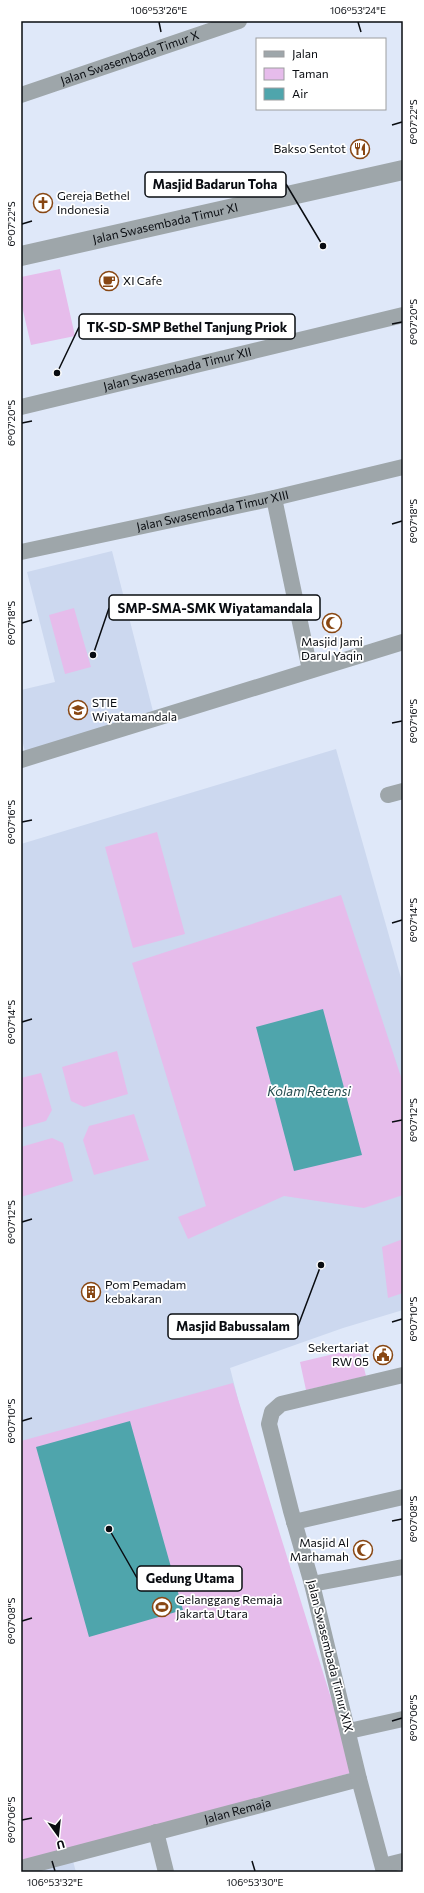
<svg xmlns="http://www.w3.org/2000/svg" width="424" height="1893" font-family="Commissioner,sans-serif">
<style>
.built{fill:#ccd8ef}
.green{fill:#e6bceb}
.water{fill:#4fa5ac}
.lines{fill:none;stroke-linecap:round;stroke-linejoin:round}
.minor{stroke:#9ea6aa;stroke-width:16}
.tertiary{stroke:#9ea6aa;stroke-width:20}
.ticks{fill:none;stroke:#090c11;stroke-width:1.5}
.labels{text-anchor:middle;stroke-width:3.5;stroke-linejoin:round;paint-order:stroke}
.street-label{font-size:12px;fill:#090c11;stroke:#fff}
.poi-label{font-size:12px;fill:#090c11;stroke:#fff;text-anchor:start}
.water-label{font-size:13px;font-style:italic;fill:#234b4e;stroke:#fff}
.leader{fill:none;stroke:#090c11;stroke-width:1.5}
.callout-dot{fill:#090c11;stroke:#fff;stroke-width:1.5}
.callout{fill:#fff;stroke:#090c11;stroke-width:1.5}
.callout-label{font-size:13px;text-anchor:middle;font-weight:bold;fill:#090c11}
.neatline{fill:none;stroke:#090c11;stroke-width:1.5}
.ticks-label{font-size:10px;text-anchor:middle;fill:#090c11}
</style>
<rect width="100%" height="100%" fill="#dfe8f9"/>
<path class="built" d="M112 551 155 719 25 752 21 735V690L55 682 27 572Z
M336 749 403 985V1310L343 1328 230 1368 330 1756 65 1832 76 1872H21V844Z"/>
<path class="green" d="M60 269 75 336 31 345 21 302V277Z
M74 608 91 667 65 674 49 615Z
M157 832 185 934 133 948 105 847Z
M341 895 403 1083V1195L364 1208 284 1196 188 1239 178 1217 206 1206 132 963Z
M117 1051 128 1094 84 1107 71 1101 62 1067Z
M41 1073 52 1110 46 1121 21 1128V1078Z
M134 1114 149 1160 94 1175 83 1140 89 1126Z
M52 1138 63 1143 73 1181 21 1197V1147Z
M403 1239V1293L388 1298 382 1247Z
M359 1348 366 1376 306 1390 300 1362Z
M233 1383 354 1772 21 1864V1441Z"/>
<path class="water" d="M323 1009 362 1155 294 1171 256 1027Z
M130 1421 183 1610 89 1637 36 1447Z"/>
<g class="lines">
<g class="minor">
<path id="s1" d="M21 95 239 21"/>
<path id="s2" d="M21 407 403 315"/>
<path d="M274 498 310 670"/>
<path id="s3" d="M21 552 274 498 403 467"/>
<path d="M21 760 403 642"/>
<path d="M388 795 403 791"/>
<path d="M294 1522 403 1497"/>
<path d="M312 1584 403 1567"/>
<path d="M349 1731 403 1719"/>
<path d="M156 1832 166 1872"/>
<path d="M383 1866 403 1861"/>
<path id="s4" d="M21 1868 359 1779"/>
<path d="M384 1872 359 1779 312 1584 291 1511 269 1424 272 1412 281 1404 403 1375"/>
</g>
<path class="tertiary" id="s5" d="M21 256 403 170"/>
</g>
<path class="ticks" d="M159 22 161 32M358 22 361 32M392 125 402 122M22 224 32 221M392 324 402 322M22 423 32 421M392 524 402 521M22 623 32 620M392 723 402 721M22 822 32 820M392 923 402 920M22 1022 32 1019M392 1122 402 1120M22 1222 32 1219M392 1322 402 1319M22 1421 32 1418M392 1521 402 1519M22 1621 32 1618M392 1721 402 1718M22 1820 32 1818M52 1861 55 1871M252 1861 255 1871"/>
<defs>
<symbol id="restaurant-ring" viewBox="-11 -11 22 22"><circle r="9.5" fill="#fff" stroke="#884713" stroke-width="1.5"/><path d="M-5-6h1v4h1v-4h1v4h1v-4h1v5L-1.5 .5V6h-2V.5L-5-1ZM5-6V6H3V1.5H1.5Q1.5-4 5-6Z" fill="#884713"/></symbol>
<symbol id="church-ring" viewBox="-11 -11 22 22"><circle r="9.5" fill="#fff" stroke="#884713" stroke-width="1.5"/><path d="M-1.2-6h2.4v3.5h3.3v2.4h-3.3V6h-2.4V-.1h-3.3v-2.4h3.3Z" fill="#884713"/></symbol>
<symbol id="cafe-ring" viewBox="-11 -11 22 22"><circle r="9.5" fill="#fff" stroke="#884713" stroke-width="1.5"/><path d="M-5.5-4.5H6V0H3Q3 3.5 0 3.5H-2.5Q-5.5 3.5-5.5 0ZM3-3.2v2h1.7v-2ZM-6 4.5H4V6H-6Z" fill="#884713"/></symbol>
<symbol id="mosque-ring" viewBox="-11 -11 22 22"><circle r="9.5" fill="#fff" stroke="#884713" stroke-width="1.5"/><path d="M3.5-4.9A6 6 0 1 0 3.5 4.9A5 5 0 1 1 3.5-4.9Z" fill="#884713"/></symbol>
<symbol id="university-ring" viewBox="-11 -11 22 22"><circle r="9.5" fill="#fff" stroke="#884713" stroke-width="1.5"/><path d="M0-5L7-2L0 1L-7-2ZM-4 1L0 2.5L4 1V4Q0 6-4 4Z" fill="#884713"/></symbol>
<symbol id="building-ring" viewBox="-11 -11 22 22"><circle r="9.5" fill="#fff" stroke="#884713" stroke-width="1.5"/><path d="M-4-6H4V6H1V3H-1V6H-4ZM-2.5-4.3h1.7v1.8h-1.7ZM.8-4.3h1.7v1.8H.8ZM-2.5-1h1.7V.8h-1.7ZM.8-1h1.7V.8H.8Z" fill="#884713"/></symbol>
<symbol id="civic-ring" viewBox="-11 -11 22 22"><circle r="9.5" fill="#fff" stroke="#884713" stroke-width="1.5"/><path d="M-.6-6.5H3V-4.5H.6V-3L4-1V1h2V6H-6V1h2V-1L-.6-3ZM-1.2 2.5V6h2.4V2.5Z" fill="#884713"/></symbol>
<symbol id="stadium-ring" viewBox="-11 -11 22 22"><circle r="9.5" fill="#fff" stroke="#884713" stroke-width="1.5"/><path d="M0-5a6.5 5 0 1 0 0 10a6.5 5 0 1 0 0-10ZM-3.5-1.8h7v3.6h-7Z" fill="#884713"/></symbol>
</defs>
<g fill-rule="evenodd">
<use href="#restaurant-ring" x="349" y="138" width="22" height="22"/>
<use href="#church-ring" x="32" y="192" width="22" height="22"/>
<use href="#cafe-ring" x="98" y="270" width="22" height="22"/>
<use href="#mosque-ring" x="321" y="612" width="22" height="22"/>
<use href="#university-ring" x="67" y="699" width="22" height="22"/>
<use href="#building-ring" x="80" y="1281" width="22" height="22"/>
<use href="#civic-ring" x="372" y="1344" width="22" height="22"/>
<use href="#mosque-ring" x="352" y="1539" width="22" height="22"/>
<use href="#stadium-ring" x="151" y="1596" width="22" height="22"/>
</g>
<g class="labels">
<g class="street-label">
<text dy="4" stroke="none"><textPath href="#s1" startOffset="115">Jalan Swasembada Timur X</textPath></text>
<text dy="4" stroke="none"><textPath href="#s5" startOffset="148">Jalan Swasembada Timur XI</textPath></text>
<text dy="4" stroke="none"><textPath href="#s2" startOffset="161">Jalan Swasembada Timur XII</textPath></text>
<text dy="4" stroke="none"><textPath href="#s3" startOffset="196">Jalan Swasembada Timur XIII</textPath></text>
<text transform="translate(330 1656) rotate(76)" y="4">Jalan Swasembada Timur XIX</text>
<text dy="4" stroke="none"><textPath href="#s4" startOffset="224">Jalan Remaja</textPath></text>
</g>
<g class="poi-label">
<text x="346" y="153" text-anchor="end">Bakso Sentot</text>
<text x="57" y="200">Gereja Bethel<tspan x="57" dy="14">Indonesia</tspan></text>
<text x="123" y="285">XI Cafe</text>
<text x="332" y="646" text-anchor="middle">Masjid Jami<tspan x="332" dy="14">Darul Yaqin</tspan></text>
<text x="92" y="707">STIE<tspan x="92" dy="14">Wiyatamandala</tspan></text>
<text x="105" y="1289">Pom Pemadam<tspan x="105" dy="14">kebakaran</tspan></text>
<text x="369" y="1352" text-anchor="end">Sekertariat<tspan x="369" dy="14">RW 05</tspan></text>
<text x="349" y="1547" text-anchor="end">Masjid Al<tspan x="349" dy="14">Marhamah</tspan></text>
<text x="176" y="1604">Gelanggang Remaja<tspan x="176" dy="14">Jakarta Utara</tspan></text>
</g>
<g class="water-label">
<text x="309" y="1096">Kolam Retensi</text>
</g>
</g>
<path class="leader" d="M323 246L286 184M57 373L79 327M93 655L109 608M321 1265L298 1326M109 1529L137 1578"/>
<g class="callout-dot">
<circle cx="323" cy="246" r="4"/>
<circle cx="57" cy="373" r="4"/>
<circle cx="93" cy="655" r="4"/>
<circle cx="321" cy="1265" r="4"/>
<circle cx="109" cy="1529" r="4"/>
</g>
<g class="callout">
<rect x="145" y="172" width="141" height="25" rx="4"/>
<rect x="79" y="314" width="216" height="25" rx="4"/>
<rect x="109" y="595" width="211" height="25" rx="4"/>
<rect x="168" y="1314" width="130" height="25" rx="4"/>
<rect x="137" y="1566" width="105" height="25" rx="4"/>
</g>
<g class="callout-label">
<text x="215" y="189">Masjid Badarun Toha</text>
<text x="187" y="332">TK-SD-SMP Bethel Tanjung Priok</text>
<text x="215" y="613">SMP-SMA-SMK Wiyatamandala</text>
<text x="233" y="1331">Masjid Babussalam</text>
<text x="190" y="1583">Gedung Utama</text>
</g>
<rect width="424" height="1893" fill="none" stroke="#ffffff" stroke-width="44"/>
<rect x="256" y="38" width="130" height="72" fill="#ffffff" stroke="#9d9ea0"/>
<rect x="264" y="51" width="20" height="6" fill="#9ea6aa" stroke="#9d9ea0"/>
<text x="292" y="58" font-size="12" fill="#090c11">Jalan</text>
<rect x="264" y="68" width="20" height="12" fill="#e6bceb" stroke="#9d9ea0"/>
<text x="292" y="78" font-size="12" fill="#090c11">Taman</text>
<rect x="264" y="88" width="20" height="12" fill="#4fa5ac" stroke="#9d9ea0"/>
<text x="292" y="98" font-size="12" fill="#090c11">Air</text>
<g transform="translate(58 1835) rotate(165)" stroke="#ffffff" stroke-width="3" paint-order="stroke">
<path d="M0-3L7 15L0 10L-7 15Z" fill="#090c11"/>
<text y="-6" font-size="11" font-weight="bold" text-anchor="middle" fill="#090c11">U</text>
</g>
<rect x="22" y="22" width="380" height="1849" class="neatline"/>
<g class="ticks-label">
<text x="159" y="14">106°53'26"E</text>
<text x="358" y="14">106°53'24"E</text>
<text transform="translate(413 122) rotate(-90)" y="4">6°07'22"S</text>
<text transform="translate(11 224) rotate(-90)" y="4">6°07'22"S</text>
<text transform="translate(413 322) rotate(-90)" y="4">6°07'20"S</text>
<text transform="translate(11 423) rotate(-90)" y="4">6°07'20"S</text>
<text transform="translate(413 521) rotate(-90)" y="4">6°07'18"S</text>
<text transform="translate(11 623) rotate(-90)" y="4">6°07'18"S</text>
<text transform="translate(413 721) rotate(-90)" y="4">6°07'16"S</text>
<text transform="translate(11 822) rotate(-90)" y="4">6°07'16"S</text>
<text transform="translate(413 920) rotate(-90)" y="4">6°07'14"S</text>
<text transform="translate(11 1022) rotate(-90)" y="4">6°07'14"S</text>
<text transform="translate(413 1120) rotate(-90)" y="4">6°07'12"S</text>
<text transform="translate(11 1222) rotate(-90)" y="4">6°07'12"S</text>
<text transform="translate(413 1319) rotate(-90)" y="4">6°07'10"S</text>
<text transform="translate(11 1421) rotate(-90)" y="4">6°07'10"S</text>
<text transform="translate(413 1519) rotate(-90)" y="4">6°07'08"S</text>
<text transform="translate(11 1621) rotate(-90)" y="4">6°07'08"S</text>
<text transform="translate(413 1718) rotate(-90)" y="4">6°07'06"S</text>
<text transform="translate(11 1820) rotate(-90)" y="4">6°07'06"S</text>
<text x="55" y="1886">106°53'32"E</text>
<text x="255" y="1886">106°53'30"E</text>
</g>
</svg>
